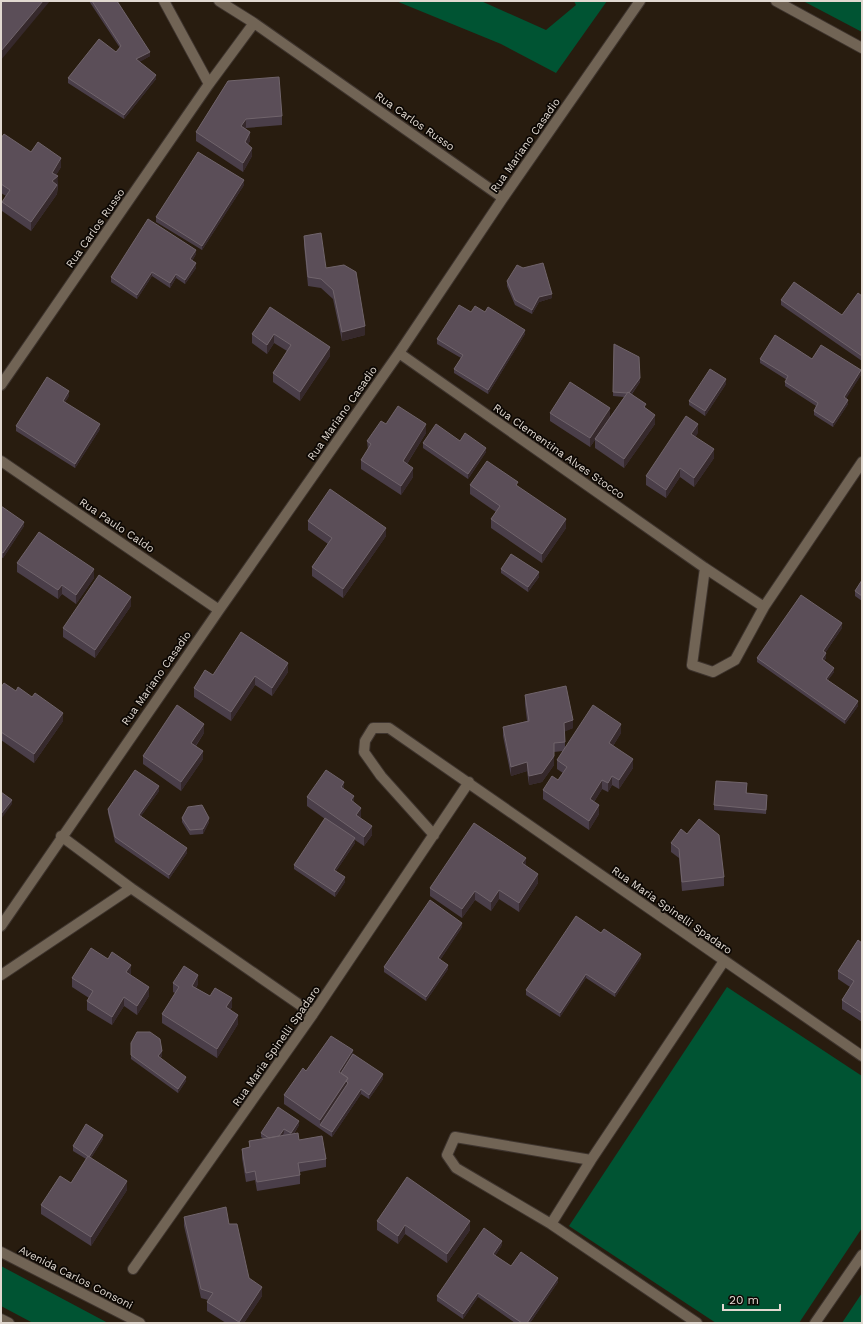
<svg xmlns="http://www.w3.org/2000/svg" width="863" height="1324" font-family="'Work Sans',sans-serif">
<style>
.green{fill:#005433}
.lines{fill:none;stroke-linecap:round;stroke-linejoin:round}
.street-casing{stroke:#3e342e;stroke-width:12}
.secondary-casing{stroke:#3e342e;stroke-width:12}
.street{stroke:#716455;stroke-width:10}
.secondary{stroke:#716455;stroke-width:10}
.wall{fill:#4a3e49}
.shaded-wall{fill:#36292c}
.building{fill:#5b4e58;stroke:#70646b}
.labels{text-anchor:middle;stroke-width:3.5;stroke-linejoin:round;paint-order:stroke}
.street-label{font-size:11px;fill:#e1d9d1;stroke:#0d0804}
</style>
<rect width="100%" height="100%" fill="#281c0f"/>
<path class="green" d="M396 1H481L546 30 576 5 574 1H607L556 73 501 44Z
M803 1H862V32L805 2Z
M727 987 862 1076V1228L799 1323H716L569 1226Z
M1 1266 108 1323H33L1 1306Z
M862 1293V1323H842Z"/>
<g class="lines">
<defs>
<path id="street" d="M164 1 209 84
M219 1 254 23 503 198
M776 1 862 48
M399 353 705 568 764 607
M1 385 209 84 254 23
M1 461 219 610
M705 568 692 665 713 672 735 660 764 607 862 462
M434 835 381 776 364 752 365 741 373 728H389L862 1056
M61 836 131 888 313 1014
M1 926 219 610 399 353 503 198 640 1
M1 975 131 888
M591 1160 455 1137 447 1155 456 1168 551 1224 697 1323
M551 1224 591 1160 724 961
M133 1269 313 1014 469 782
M815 1323 862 1255"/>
<path id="secondary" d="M1 1252 140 1323
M1 1319 9 1323"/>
</defs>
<use href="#street" class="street-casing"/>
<use href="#secondary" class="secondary-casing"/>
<use href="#street" class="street"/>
<use href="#secondary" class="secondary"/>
</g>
<path class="wall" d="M89 1H117L150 56 139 62 156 79 124 119 68 83V78L116 52 120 48Z
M228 81 282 116V125L246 128 245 129 250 141 248 144 252 156 243 172 196 141V132Z
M1 138 61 167 56 175 58 185 57 194 31 231 2 211V202L6 196 1 193Z
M244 185 202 250 156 222V217Z
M304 236 326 268 365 335 342 341 333 299 321 288 308 286 304 245Z
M196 254 192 261 196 268 185 284 176 278 170 288 152 276 137 299 111 282V277Z
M507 281 552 298 539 302 532 314 515 305 507 286Z
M862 296V361L781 305V300L842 315Z
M270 307 330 356 300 401 273 382V373L287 351 274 343 267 354 252 343V334Z
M471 312H485L525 334 488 394 454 373V369L461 358 437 344V339Z
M614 344 640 382 632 394 646 409 655 424 624 468 595 448V440L590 447 550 421V413L610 417 624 397 613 396Z
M760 359H812L861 375 846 398 848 404 833 427 814 415V411L816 406 785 386V382L787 380 760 363Z
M726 384 705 416 689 405V401Z
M69 396 65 402 100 429 75 468 16 431V426Z
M386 424 426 433 407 464 413 477 401 495 361 469V460L368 450 367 441Z
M698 433 695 437 714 458 694 487 680 477 666 498 646 485V476Z
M423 443 486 452 468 479 423 448Z
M470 485 518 487 566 528 542 563 491 528V519L496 512 470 494Z
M1 506 24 526 3 558 1 557Z
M308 521 386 536 343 598 312 576V567L328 544 308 530Z
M17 563 94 578 76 604 62 594 58 599 17 572Z
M501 569 539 577 528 592 501 573Z
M862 580V601L855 596V591Z
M131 606 95 658 63 637V628Z
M842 628 825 653 826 658 824 661 834 672 828 680 858 706 845 724 757 662V658Z
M288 672 272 696 255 685 231 721 194 697V688L213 675Z
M1 687 63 721 34 763 1 740Z
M525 695 573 728 565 731V747L621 733 613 746 633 768 619 789 612 785 608 792 602 789 594 802 599 814 589 830 543 799V790L558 780 563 773 557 769V760L563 751 554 752V765L542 782 529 785 527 771 511 776 503 736V727L527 721 525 704Z
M204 733 196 746 203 759 181 791 143 764V756Z
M747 788V793L767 799 766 814 714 810V805Z
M344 789 354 803 361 816 360 818 372 835 364 846 355 840V843L336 871 345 882 335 897 294 869V865L325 819 307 806V797Z
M159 791 141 816 187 853 169 879 115 842 108 813V809Z
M182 818 209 822 203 834 190 835 182 822Z
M671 843 724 877V886L682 891 679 858 671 852Z
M526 866 538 883 519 912 499 899 491 911 475 900 462 918 430 896V888Z
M462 927 440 960 448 969 426 1001 384 972V967Z
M862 943V1022L842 1009V1000L850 987 838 979V971Z
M641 958 615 997 586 978 560 1017 526 995V990Z
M131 973 130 975 149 996 137 1015 124 1006 112 1025 87 1010V1001L89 998 72 987V978Z
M173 983 198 984 196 988 210 996 232 1007 230 1010 238 1024 217 1058 162 1023V1014L175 993 173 992Z
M131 1043 162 1056 160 1058 186 1081 178 1093 131 1059Z
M353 1054 383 1079 369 1099 361 1094 332 1137 284 1104V1095L306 1071Z
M299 1125 294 1134 299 1140 326 1159V1167L300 1172V1184L257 1191 255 1180 246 1182 242 1158V1149L249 1147V1141L264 1139 261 1137V1133Z
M103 1139 91 1158 127 1190 91 1246 41 1214V1205L71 1183 86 1159 73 1151V1146Z
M184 1217 229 1224 249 1278 262 1296 244 1323H226L207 1311V1302L208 1300 201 1298 184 1226Z
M377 1221 470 1230 447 1263 405 1234 398 1244 377 1230Z
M502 1245 495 1256 511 1266 558 1282 530 1323H515L478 1297 463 1319 437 1301V1296Z"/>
<path class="shaded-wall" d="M43 1H50L1 60V51Z
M150 52V56L136 64V59Z
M156 75V79L124 119V115Z
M246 119V128L241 135V126Z
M250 132V141L245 150V142Z
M252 148V156L243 172V163Z
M61 158V167L53 180 58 176 57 194 31 231V222L52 190V173Z
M244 180V185L202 250V246Z
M196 250V254L190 264V259Z
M196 263V268L185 284V280Z
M152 272V276L137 299V295Z
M176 274V278L170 288V283Z
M552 294V298L539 302 532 314V310L539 297Z
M365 326V335L342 341V332Z
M525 330V334L488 394V390Z
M274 334V343L267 354V345Z
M330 347V356L300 401V392Z
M861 370V375L844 402V397Z
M640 378V382L629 397V393Z
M726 379V384L705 416V411Z
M69 391V396L63 405V401Z
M848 400V404L833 427V423Z
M610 408V417L595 439V440L590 447V438Z
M655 415V424L624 468V459Z
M100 424V429L75 468V464Z
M426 424V433L403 470V461Z
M698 424V433L691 443V434Z
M486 448V452L468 479V474Z
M714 449V458L694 487V478Z
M413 468V477L401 495V486Z
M680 468V477L666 498V490Z
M566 519V528L542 563V554Z
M24 522V526L3 558V553Z
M386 528V536L343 598V589Z
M94 569V578L76 604V595Z
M539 572V577L528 592V587Z
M62 585V594L58 599V590Z
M131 597V606L95 658V650Z
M842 623V628L823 656V651Z
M826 653V658L822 664V659Z
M288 663V672L272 696V688Z
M834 668V672L826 683V679Z
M255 676V685L231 721V712Z
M858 701V706L845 724V720Z
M63 713V721L34 763V754Z
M573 720V728L564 732V723Z
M204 724V733L191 752V743Z
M621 724V733L609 752V743Z
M203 751V759L181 791V782Z
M554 756V765L542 782 529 785V776Z
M633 759V768L619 789V780Z
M527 762V771L511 776V767Z
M612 776V785L608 792V783Z
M602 780V789L590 808V799Z
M344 782V791L341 787Z
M159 786V791L139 819V815Z
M354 796V805L351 800Z
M12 800V804L1 819V814Z
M599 805V814L589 830V821Z
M361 808V816L356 824V815Z
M209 818V822L203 834V829Z
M372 826V835L364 846V837Z
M355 838V843L334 874V870Z
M187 848V853L169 879V875Z
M526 858V867L522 863Z
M538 874V883L519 912V903Z
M345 877V882L335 897V892Z
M499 890V899L491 911V902Z
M475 891V900L462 918V909Z
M462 923V927L438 963V958Z
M641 954V958L615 997V993Z
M131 965V973L126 981V972Z
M448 965V969L426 1001V997Z
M586 974V978L560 1017V1013Z
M198 975V984L192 994V986Z
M149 987V996L137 1015V1006Z
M124 997V1006L112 1025V1017Z
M232 998V1007L226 1016V1007Z
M238 1015V1024L217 1058V1049Z
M353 1050V1059L341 1078 339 1072Z
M162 1051V1056L158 1061V1056Z
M383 1074V1079L369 1099V1095Z
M186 1077V1081L178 1093V1089Z
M348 1078V1087L320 1125V1120Z
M361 1089V1094L332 1137V1132Z
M299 1121V1125L291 1138V1133Z
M284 1129V1133L275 1146V1141Z
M103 1135V1139L89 1161V1157Z
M127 1181V1190L91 1246V1237Z
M470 1221V1230L447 1263V1254Z
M405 1225V1234L398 1244V1236Z
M502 1241V1245L493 1259V1254Z
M558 1278V1282L530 1323H527Z
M262 1287V1296L244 1323H239Z
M478 1293V1297L463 1319V1314Z"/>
<path class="building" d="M1 1H43L1 51Z
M92 1H117L150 52 136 59 156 75 124 115 68 78 99 39 116 52 121 46Z
M279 77 282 116 246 119 241 126 250 132 245 142 252 148 243 163 196 132 228 81Z
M4 134 31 152 38 142 61 158 52 173 58 176 52 181 57 185 31 222 2 202 10 190 1 184V138Z
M198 152 244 180 202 246 156 217Z
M148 219 196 250 190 259 196 263 185 280 176 274 170 283 152 272 137 295 111 277Z
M321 233 326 268 344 265 356 272 365 326 342 332 333 290 321 279 308 277 304 236Z
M543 263 552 294 539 297 532 310 515 300 507 281 517 265 523 268Z
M794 282 842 315 858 293 862 296V356L781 300Z
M459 305 471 312 475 306 485 312 488 307 525 330 488 390 454 369 463 355 437 339Z
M270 307 330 347 300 392 273 373 291 345 274 334 267 345 252 334Z
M775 335 812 359 821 345 861 370 844 397 848 400 833 423 814 411 818 403 785 382 788 376 760 359Z
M614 344 639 357 640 378 629 393 628 392 627 393 613 392Z
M710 369 726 379 705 411 689 401Z
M47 377 69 391 63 401 100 424 75 464 16 426Z
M570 382 610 408 590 438 550 413Z
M628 392 646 404 644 407 655 415 624 459 595 439Z
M398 406 426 424 403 461 413 468 401 486 361 460 371 444 367 441 381 421 386 424Z
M686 416 698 424 691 434 714 449 694 478 680 468 666 490 646 476Z
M436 424 460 441 465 433 486 448 468 474 423 443Z
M487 461 518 482 516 485 566 519 542 554 491 519 500 506 470 485Z
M330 489 386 528 343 589 312 567 332 538 308 521Z
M1 506 24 522 3 553 1 552Z
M39 532 94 569 76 595 62 585 58 590 17 563Z
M511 554 539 572 528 587 501 569Z
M99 575 131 597 95 650 63 628Z
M862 580V596L855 591Z
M801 595 842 623 823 651 826 653 822 659 834 668 826 679 858 701 845 720 757 658Z
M241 632 288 663 272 688 255 676 231 712 194 688 205 670 213 675Z
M4 683 16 691 18 687 32 697 35 693 63 713 34 754 1 732V687Z
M566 686 573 720 564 723 565 742 554 743V756L542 773 529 776 527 762 511 767 503 727 529 721 525 695Z
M177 705 204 724 191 743 203 751 181 782 143 756Z
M593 705 621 724 609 743 633 759 619 780 612 776 608 783 602 780 590 799 599 805 589 821 543 790 552 776 558 780 567 767 557 760Z
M135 770 159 786 139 815 187 848 169 875 115 837 108 809Z
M326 770 344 782 341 787 354 796 351 800 361 808 356 815 372 826 364 837 307 797Z
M716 781 747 783 746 793 767 795 766 810 714 805Z
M1 792 12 800 1 814Z
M202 805 209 818 203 829 190 830 182 818 188 807Z
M325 818 355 838 334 870 345 877 335 892 294 865Z
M699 819 719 835 724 877 682 882 679 849 671 843 681 829 687 834Z
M474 823 526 858 522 863 538 874 519 903 499 890 491 902 475 891 462 909 430 888Z
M430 900 462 923 438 958 448 965 426 997 384 967Z
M576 916 601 933 604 929 641 954 615 993 586 974 560 1013 526 990Z
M858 940 862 943V1013L842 1000 854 981 838 971Z
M91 948 108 959 112 952 131 965 126 972 149 987 137 1006 124 997 112 1017 87 1001 93 991 72 978Z
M184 966 198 975 192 986 210 996 215 988 232 998 226 1007 238 1015 217 1049 162 1014 179 987 173 983Z
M137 1032H150L160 1039 162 1051 158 1056 186 1077 178 1089 131 1055V1043Z
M331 1036 353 1050 339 1072 348 1078 320 1120 284 1095 303 1068 306 1071Z
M353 1054 383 1074 369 1095 361 1089 332 1132 320 1125 348 1083 346 1081 348 1078 341 1073Z
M278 1107 299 1121 291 1133 284 1129 279 1136 269 1138 261 1133Z
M86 1124 103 1135 89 1157 73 1146Z
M298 1133 299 1140 322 1136 326 1159 298 1163 300 1175 257 1182 255 1171 246 1173 242 1149 250 1147 249 1141Z
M88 1156 127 1181 91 1237 41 1205 60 1176 71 1183Z
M407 1177 470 1221 447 1254 405 1225 398 1236 377 1221Z
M226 1207 229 1224H237L249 1278 262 1287 239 1322 207 1302 213 1293 201 1289 184 1217Z
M484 1228 502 1241 493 1254 511 1266 521 1252 558 1278 527 1323H522L478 1293 463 1314 437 1296Z"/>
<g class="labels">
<g class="street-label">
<text transform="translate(415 121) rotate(35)" y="4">Rua Carlos Russo</text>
<text transform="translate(525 145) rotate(-55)" y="4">Rua Mariano Casadio</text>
<text transform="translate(95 228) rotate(-55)" y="4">Rua Carlos Russo</text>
<text transform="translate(342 413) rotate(-55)" y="4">Rua Mariano Casadio</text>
<text transform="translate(559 451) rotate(35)" y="4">Rua Clementina Alves Stocco</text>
<text transform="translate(117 525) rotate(34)" y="4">Rua Paulo Caldo</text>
<text transform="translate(156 678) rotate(-55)" y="4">Rua Mariano Casadio</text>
<text transform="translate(672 910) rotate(35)" y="4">Rua Maria Spinelli Spadaro</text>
<text transform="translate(276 1046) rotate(-55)" y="4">Rua Maria Spinelli Spadaro</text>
<text transform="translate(76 1277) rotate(27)" y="4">Avenida Carlos Consoni</text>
</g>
</g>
<rect width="863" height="1324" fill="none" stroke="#e1d9d1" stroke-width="4"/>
<path d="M723 1304v6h57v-6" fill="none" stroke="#e1d9d1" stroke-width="2"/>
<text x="729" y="1304" font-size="12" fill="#e1d9d1" stroke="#0d0804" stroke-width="3" paint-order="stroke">20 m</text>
</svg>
